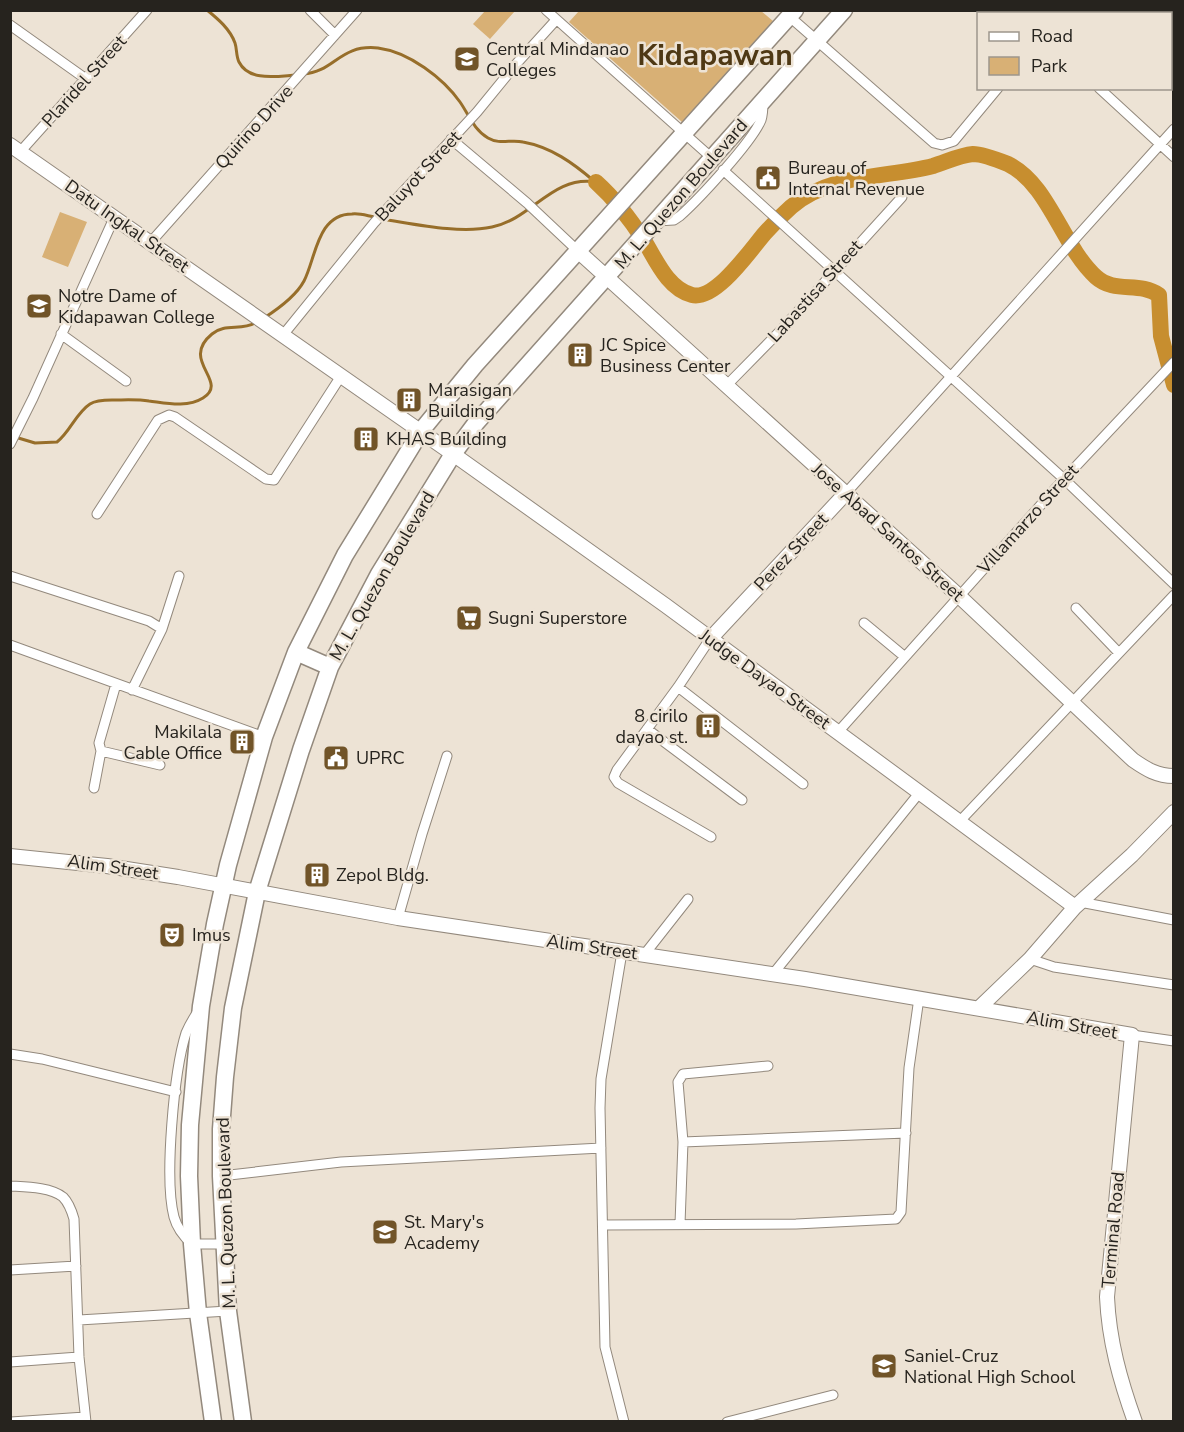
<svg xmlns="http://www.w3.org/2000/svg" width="1184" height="1432" font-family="'Nunito Sans',sans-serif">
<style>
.green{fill:#d8b075}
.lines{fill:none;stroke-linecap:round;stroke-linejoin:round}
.stream{stroke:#976e2a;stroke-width:3}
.river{stroke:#c78e2f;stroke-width:16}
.street-casing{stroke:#93897d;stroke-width:11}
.secondary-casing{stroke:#93897d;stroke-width:16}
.highway-casing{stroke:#93897d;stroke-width:19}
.street{stroke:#fff;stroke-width:9}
.secondary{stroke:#fff;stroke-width:14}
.highway{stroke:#fff;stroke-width:16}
.labels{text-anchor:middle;stroke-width:5;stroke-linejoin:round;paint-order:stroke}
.poi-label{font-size:18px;fill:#26231e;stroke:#ede3d5;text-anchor:start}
.street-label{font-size:18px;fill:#26231e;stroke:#ede3d5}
.town-label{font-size:30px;font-weight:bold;fill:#4e3814;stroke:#ede3d5}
</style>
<rect width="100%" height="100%" fill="#ede3d5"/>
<path class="green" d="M485 11 515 10V11L490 39 473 24Z
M579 11H761L773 21 682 122 569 22Z
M60 212 87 222 68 267 42 257Z"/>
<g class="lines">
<path class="stream" d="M207 10C218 19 230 29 235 43 237 49 236 56 239 62 249 82 278 76 296 75
M303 74C335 72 339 44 378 48 409 52 443 78 460 102 469 115 474 130 488 138 500 145 511 139 523 142 551 147 573 163 594 181
M382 219C415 224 459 234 492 227 532 219 552 175 596 182
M264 318C278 309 296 296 304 281 316 258 317 214 352 214 360 213 368 216 375 217
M15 437 35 443 57 442C70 432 76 413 90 404 96 400 105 400 112 400 124 400 137 399 149 401 166 403 187 408 203 398 230 381 179 361 212 334 225 323 241 331 255 323"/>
<path class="river" d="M596 182C615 199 631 220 645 242 656 260 668 289 692 295 716 301 751 249 765 233 773 224 782 215 791 207 830 173 887 178 933 166 946 162 960 155 973 154 983 154 998 160 1008 164 1049 184 1062 246 1096 277 1115 294 1139 281 1159 295L1161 336 1174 385"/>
<defs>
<path id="street" d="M310 10 335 35
M546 10 713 159
M1013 10 1017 14
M790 17 934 143 942 145 954 141 998 88
M10 25 86 79
M1099 88 1174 157
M451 139 527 203 579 252
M20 152 147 10
M723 170 1064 479 1174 584
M657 221 674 220 680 216C699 199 752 142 761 120 763 114 763 108 763 101
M150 243 357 10
M61 334 126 381
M283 335 374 223 477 112 517 63 556 20
M727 385 782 329 902 197
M10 444 33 398 114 218
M846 493 1174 129
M97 514 158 420 169 415 175 417 266 479 274 480 341 376
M10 576 149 621 162 629 132 690
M1076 608 1119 653
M864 623 905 657
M162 629 179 576
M710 639 678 687 617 770 614 777 618 783 711 837
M10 645 264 737
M116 684 99 743 101 751 160 765
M678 687 803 784
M647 729 742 800
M838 732 1064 479 1174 362
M94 788 101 751
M960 821 1174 595
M1080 902 1174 920
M398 918 422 834 447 756
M622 952 601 1079 600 1108 605 1347 624 1422
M644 955 688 899
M1030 959 1054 967 1174 985
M773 974 920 792
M197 1013C193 1019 189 1026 186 1033 174 1071 164 1179 174 1217 177 1228 183 1236 192 1244H224
M1132 1035 1174 1041
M10 1054 42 1059 176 1092
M683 1142 906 1133
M221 1176 341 1162 601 1148
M10 1186C26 1187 50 1187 63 1197 69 1203 72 1212 74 1219L79 1357 86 1422
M680 1224 683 1142 678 1082 683 1074 768 1066
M603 1225 796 1224 896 1219 901 1212 909 1068 919 998
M10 1270 76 1266
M79 1320 228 1311
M10 1362 79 1357
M11 1422 85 1417
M727 1422 833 1395"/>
<path id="secondary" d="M10 145 453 454 665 605 1075 907
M579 252 959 596 1133 760C1146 769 1157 776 1174 776
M710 639 846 493
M10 856 107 866 178 877 398 918 805 979 1132 1035 1107 1297C1109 1341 1120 1380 1135 1422
M979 1008 1030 959 1075 907 1132 855 1174 812"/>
<path id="highway" d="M296 652 330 667
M213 1422 198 1313 192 1244 189 1176 190 1125 201 1006 215 924 228 865 264 737 296 652 345 555 421 431 475 365 795 10
M243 1422 228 1311 221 1176V1129L225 1077 233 1008 257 892 301 750 330 667 379 574 453 454 476 423 844 10"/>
</defs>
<use href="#street" class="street-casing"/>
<use href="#secondary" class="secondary-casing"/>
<use href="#highway" class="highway-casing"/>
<use href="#street" class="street"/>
<use href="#secondary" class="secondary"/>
<use href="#highway" class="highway"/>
</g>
<defs>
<symbol id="university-square" viewBox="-11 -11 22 22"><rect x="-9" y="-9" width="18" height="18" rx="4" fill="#715428" stroke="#ede3d5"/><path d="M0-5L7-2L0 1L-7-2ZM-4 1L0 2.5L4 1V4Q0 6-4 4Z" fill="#fff"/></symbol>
<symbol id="civic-square" viewBox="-11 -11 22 22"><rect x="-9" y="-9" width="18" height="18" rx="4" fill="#715428" stroke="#ede3d5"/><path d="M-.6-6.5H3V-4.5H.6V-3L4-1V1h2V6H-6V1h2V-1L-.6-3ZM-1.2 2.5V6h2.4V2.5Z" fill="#fff"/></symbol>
<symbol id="building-square" viewBox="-11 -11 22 22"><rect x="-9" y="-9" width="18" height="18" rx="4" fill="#715428" stroke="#ede3d5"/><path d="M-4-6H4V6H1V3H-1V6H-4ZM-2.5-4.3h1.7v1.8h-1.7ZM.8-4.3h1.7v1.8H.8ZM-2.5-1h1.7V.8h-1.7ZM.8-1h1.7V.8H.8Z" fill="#fff"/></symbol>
<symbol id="supermarket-square" viewBox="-11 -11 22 22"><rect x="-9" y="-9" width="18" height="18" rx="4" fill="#715428" stroke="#ede3d5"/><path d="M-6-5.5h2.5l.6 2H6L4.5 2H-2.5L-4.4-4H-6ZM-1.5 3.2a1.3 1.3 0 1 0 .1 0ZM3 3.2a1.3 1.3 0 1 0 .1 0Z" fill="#fff"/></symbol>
<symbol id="theatre-square" viewBox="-11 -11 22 22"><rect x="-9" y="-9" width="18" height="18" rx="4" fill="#715428" stroke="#ede3d5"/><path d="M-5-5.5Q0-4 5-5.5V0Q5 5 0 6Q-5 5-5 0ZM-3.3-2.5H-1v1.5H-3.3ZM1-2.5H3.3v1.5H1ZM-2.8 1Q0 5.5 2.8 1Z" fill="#fff"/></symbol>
<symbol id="school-square" viewBox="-11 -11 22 22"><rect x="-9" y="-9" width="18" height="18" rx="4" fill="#715428" stroke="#ede3d5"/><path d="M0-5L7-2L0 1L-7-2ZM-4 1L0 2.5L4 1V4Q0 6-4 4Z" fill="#fff"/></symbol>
</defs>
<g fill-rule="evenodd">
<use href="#university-square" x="452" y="44" width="30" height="30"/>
<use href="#civic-square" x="753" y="163" width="30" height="30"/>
<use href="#university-square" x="24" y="291" width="30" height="30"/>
<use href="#building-square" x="565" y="340" width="30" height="30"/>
<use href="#building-square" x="394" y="385" width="30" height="30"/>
<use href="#building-square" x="351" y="424" width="30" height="30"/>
<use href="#supermarket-square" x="454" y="603" width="30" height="30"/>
<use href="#building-square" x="693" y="711" width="30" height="30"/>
<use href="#building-square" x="227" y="727" width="30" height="30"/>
<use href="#civic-square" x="321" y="743" width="30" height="30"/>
<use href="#building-square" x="302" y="860" width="30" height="30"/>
<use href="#theatre-square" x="157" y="920" width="30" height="30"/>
<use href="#school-square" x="370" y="1217" width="30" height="30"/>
<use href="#school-square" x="869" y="1351" width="30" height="30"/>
</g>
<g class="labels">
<g class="poi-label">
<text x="486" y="55">Central Mindanao<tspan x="486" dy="21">Colleges</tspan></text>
<text x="788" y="174">Bureau of<tspan x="788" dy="21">Internal Revenue</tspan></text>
<text x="58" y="302">Notre Dame of<tspan x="58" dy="21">Kidapawan College</tspan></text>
<text x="600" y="351">JC Spice<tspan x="600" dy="21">Business Center</tspan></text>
<text x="428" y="396">Marasigan<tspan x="428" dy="21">Building</tspan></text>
<text x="386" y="445">KHAS Building</text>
<text x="488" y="624">Sugni Superstore</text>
<text x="688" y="722" text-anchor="end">8 cirilo<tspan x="688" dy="21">dayao st.</tspan></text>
<text x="222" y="738" text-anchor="end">Makilala<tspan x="222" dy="21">Cable Office</tspan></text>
<text x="356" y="764">UPRC</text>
<text x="336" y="881">Zepol Bldg.</text>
<text x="192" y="941">Imus</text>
<text x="404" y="1228">St. Mary's<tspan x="404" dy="21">Academy</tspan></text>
<text x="904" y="1362">Saniel-Cruz<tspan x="904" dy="21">National High School</tspan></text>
</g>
<g class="street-label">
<text transform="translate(84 81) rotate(-48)" y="6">Plaridel Street</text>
<text transform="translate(254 127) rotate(-48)" y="6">Quirino Drive</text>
<text transform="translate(418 176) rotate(-47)" y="6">Baluyot Street</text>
<text transform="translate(681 194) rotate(-49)" y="6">M. L. Quezon Boulevard</text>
<text transform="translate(127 226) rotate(35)" y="6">Datu Ingkal Street</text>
<text transform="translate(815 291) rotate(-48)" y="6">Labastisa Street</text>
<text transform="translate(1028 519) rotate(-48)" y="6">Villamarzo Street</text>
<text transform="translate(888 532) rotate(42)" y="6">Jose Abad Santos Street</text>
<text transform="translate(791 552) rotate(-47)" y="6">Perez Street</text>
<text transform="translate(382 576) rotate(-60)" y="6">M. L. Quezon Boulevard</text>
<text transform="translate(765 679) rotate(36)" y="6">Judge Dayao Street</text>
<text transform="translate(113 867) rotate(8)" y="6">Alim Street</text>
<text transform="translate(592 947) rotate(8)" y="6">Alim Street</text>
<text transform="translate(1072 1025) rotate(10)" y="6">Alim Street</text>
<text transform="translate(226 1213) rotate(-92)" y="6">M. L. Quezon Boulevard</text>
<text transform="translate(1113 1230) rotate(-85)" y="6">Terminal Road</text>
</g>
<g class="town-label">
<text x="715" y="65">Kidapawan</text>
</g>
</g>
<rect width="1184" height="1432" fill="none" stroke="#26231e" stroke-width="24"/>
<rect x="977" y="12" width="195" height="78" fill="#ede3d5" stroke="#9d968c" stroke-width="1.5"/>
<rect x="989" y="32" width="30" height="9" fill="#ffffff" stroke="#9d968c" stroke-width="1.5"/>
<text x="1031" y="42" font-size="18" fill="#26231e">Road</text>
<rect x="989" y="57" width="30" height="18" fill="#d8b075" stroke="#9d968c" stroke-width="1.5"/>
<text x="1031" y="72" font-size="18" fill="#26231e">Park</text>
</svg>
